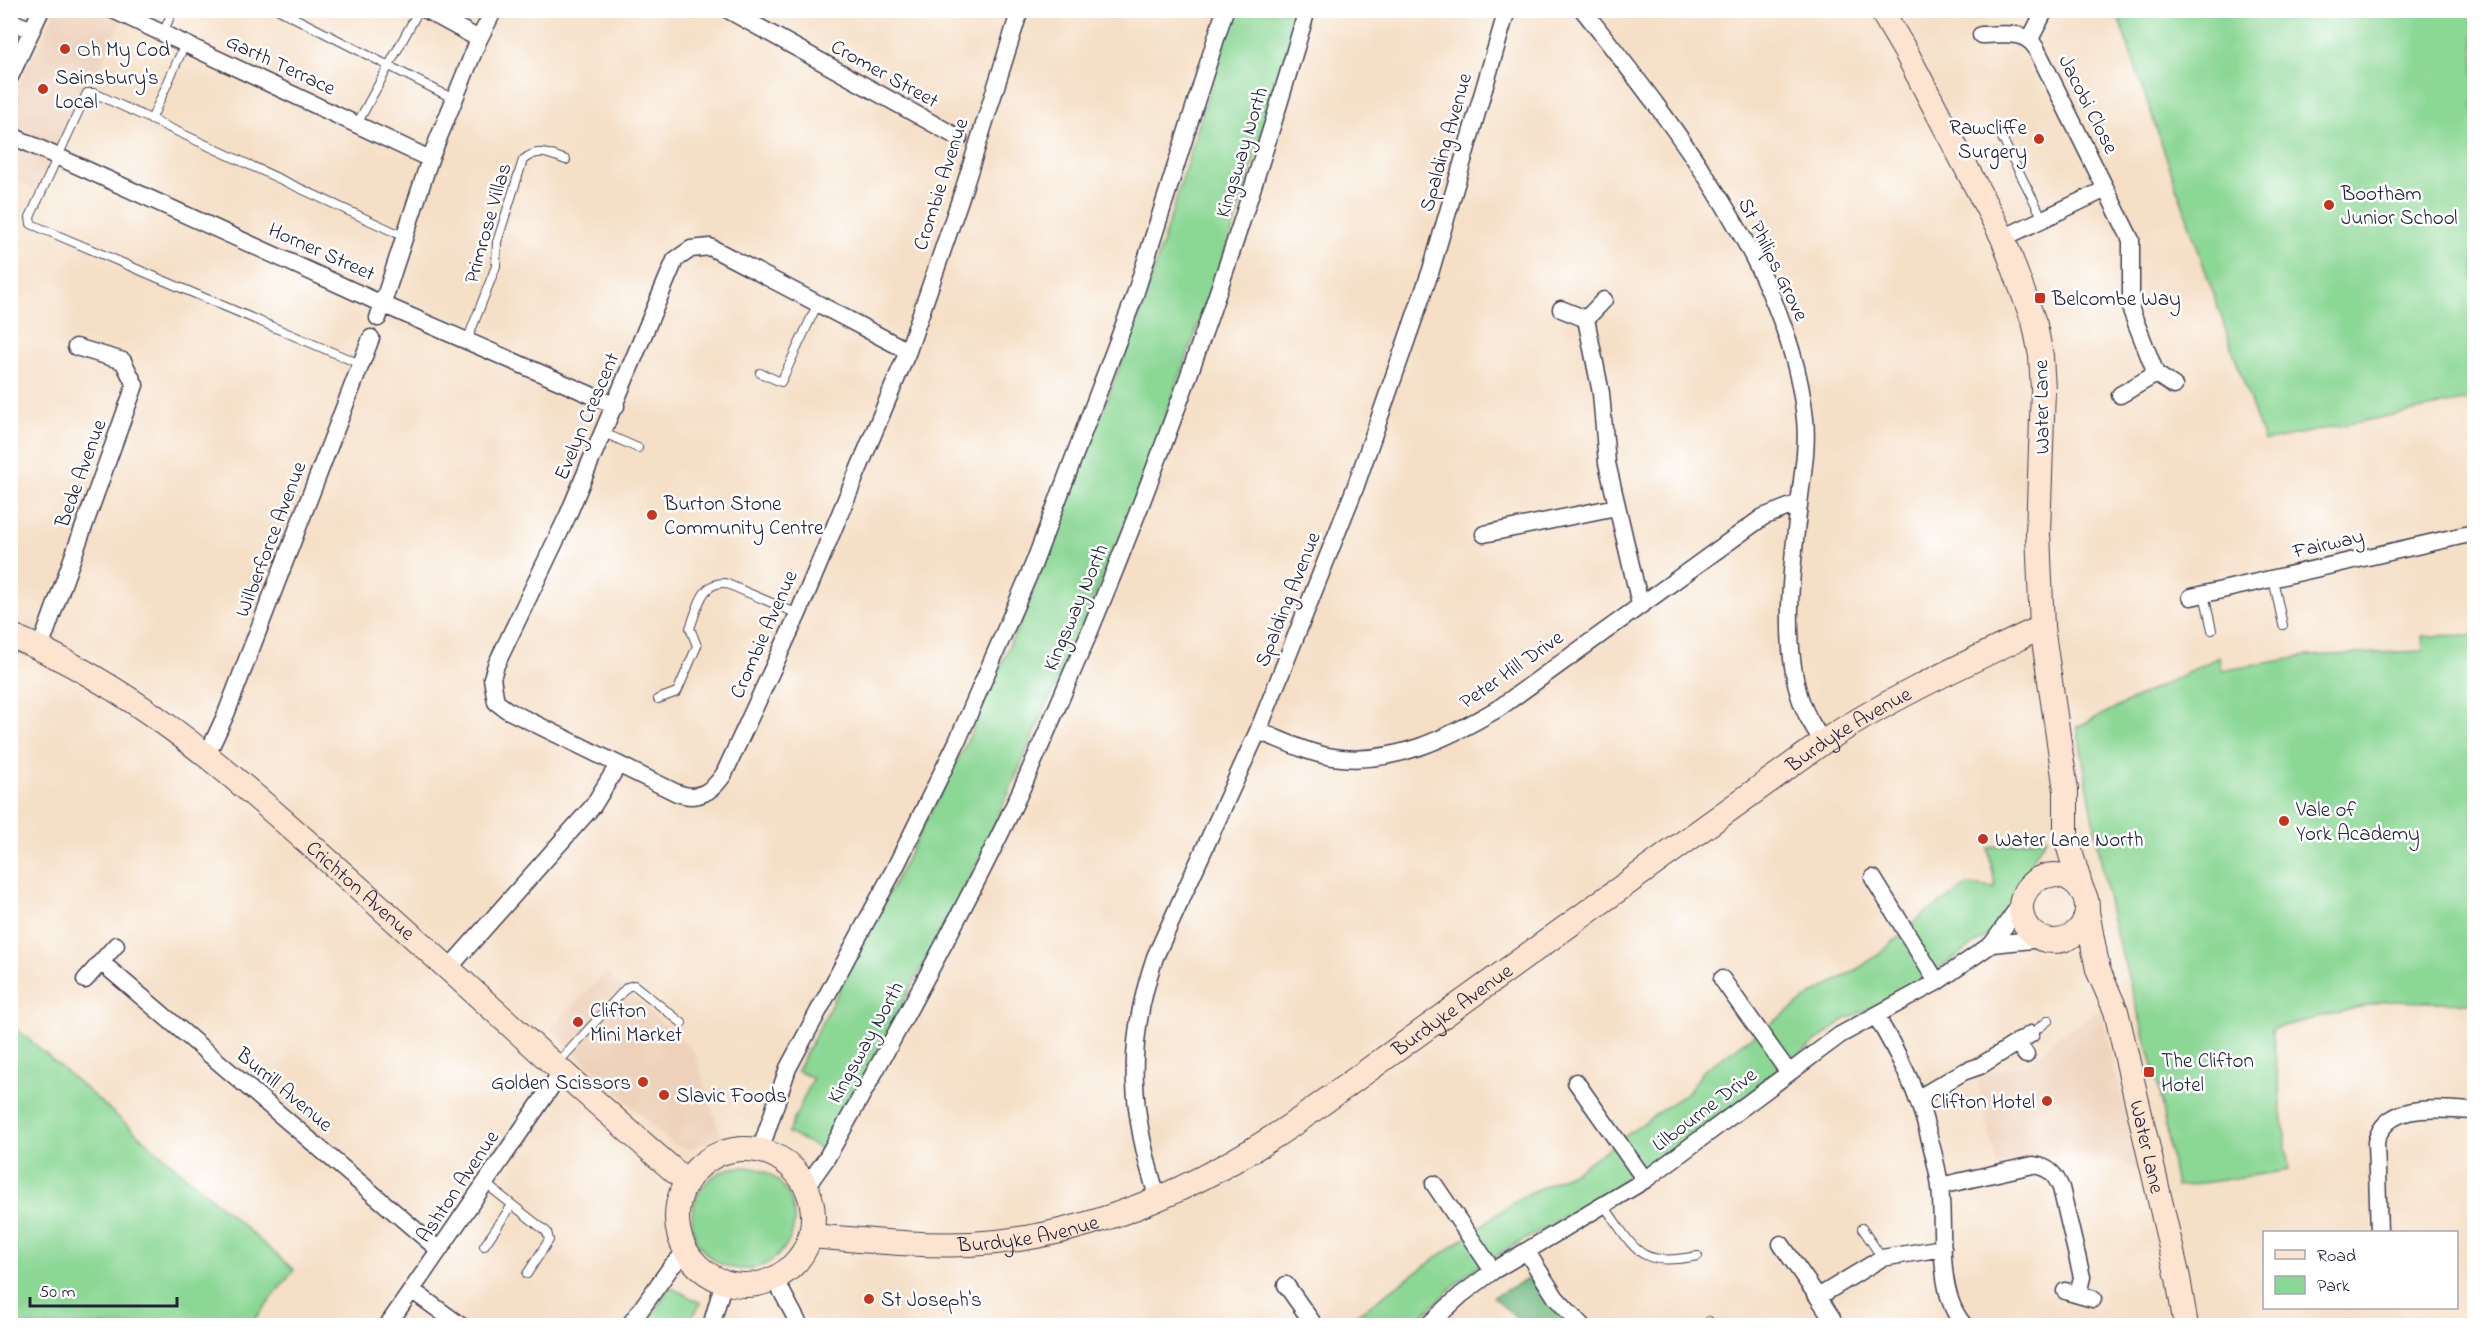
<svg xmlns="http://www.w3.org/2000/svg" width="2485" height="1336" font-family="'Indie Flower',sans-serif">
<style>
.built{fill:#eed1ba}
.green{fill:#8bd794;stroke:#567c68;stroke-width:1.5}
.forest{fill:#70b87e;stroke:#496d5c;stroke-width:1.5}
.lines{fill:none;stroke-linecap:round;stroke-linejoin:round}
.lane-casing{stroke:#423e50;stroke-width:10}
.street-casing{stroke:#423e50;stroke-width:19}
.secondary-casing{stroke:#423e50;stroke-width:26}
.lane{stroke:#fff;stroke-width:8}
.street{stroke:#fff;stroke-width:16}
.secondary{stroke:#fde4d1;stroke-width:24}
.poi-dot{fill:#c8321e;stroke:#fff;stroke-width:2}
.labels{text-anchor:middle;stroke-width:5;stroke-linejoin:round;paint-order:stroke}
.poi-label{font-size:21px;fill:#22223b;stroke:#fff;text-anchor:start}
.street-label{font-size:21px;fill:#22223b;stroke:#fff}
</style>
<rect width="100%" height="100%" fill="#fff"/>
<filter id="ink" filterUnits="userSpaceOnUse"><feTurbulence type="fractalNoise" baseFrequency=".0167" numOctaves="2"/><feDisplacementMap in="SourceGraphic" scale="12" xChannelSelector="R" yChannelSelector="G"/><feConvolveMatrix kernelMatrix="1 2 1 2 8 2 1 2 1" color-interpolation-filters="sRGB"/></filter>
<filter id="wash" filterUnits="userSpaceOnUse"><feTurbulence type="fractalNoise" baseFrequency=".008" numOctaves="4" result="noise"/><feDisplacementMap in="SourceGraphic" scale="24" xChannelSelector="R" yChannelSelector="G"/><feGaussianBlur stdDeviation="1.35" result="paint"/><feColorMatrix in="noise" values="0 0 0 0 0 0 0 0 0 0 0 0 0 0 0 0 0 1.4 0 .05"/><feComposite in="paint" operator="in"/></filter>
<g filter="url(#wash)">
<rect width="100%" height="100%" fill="#f5dfc6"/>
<path class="built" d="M55 11H126L39 193 11 176 10 103Z
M606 972 694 1052 721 1136 689 1149 672 1144 550 1029Z
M2101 1010 2138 1169 2114 1160 2059 1153 1997 1165 1976 1075 2028 1064 2059 1036Z"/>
<path class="green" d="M1234 11H1299L1232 232 1128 521 980 858 824 1150 788 1133 813 1078 797 1071 965 746 1032 594 1143 306Z
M2116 11H2474V399L2264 441Z
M2474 635V1003L2384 1001 2272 1029 2289 1170 2176 1187 2157 1080 2111 916 2077 727 2219 657 2221 671 2306 656 2423 651 2422 636Z
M2047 837 2031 861 2010 908 1988 935 1904 992 1844 1020 1726 1111 1619 1186 1473 1269 1411 1325 1341 1326 1520 1198 1576 1171 1690 1090 1703 1071 1810 996 1859 968 1883 951 1920 917 1967 885 1996 888 1988 848Z
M10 1023 294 1270 250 1325H11Z
M692 1218a51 51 0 1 1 102 0a51 51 0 1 1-102 0Z
M670 1287 701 1303 687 1325H644Z"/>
<path class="forest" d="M1530 1278 1570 1325H1524L1493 1297Z"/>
</g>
<g filter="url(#ink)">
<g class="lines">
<defs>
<path id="lane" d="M279 10 454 99
M163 33 173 10
M151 120 185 44
M357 124 419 10
M1998 130 2043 219
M467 341 496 266 497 242 523 160C538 147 549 154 566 160
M360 364 31 224 30 217 87 93H94L405 237
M760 373 781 382 818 303
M604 433 638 448
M2273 579 2283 625
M2204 594 2212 630
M658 699 677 692 697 646 690 628C698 608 701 582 725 583L798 614
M2031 1034 2049 1020
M556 1065 627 987 634 985 682 1023
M486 1184 547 1232 549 1240 527 1274
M1605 1207C1637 1252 1638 1267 1698 1256
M1862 1228 1882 1258
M484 1246 512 1205
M1707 1326 1709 1321"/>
<path id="street" d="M113 10 430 159
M426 10 479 39
M728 10 959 138
M1583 10C1672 123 1791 272 1805 419 1808 448 1802 476 1799 505 1792 564 1782 641 1800 698 1805 714 1814 728 1823 742
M10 21 32 30
M1981 35C2002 35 2024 29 2036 48L2131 240V310L2156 374 2174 386
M2030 39 2043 14
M10 77 41 10
M10 135 382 304 616 406
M2003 238 2106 189
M1561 309 1586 319 1604 300
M378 318 430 159 479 39 494 10
M1586 319 1601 393 1607 463 1640 604
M908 351 710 247 691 249 675 260 568 515 496 665 492 678 496 702 507 710 677 793C698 801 712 792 724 774L798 614 908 351 964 188 1020 10
M2120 395 2156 374
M1484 534 1616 507
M2191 597 2474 533
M40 648 135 385 123 361 76 347
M1258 731C1282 740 1307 753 1333 757 1392 766 1450 737 1499 708L1763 517 1799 503
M207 755 226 714 371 338
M1873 878 1937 982
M1992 944 2042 939
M101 962 439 1250
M449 968 593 806 618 765
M1722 979 1789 1073
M85 980 116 945
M1876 1016C1897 1051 1917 1089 1927 1129 1932 1148 1938 1168 1940 1187 1945 1227 1935 1295 1965 1326
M2017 1042 2026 1055
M1576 1082 1645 1180
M1917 1099 1963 1072 1980 1066 2031 1034
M760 1151 788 1068 895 868 957 742 1034 563 1134 298 1225 10
M1434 1184 1493 1271
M1940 1186 2033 1165C2049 1167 2055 1174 2061 1188L2082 1277 2078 1294
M806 1187 826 1159C890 1046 952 933 1009 816 1037 757 1061 697 1087 638 1173 433 1245 223 1307 10
M1158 1199C1130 1112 1125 1045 1155 957L1258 731 1355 488 1431 270 1507 10
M2379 1232 2376 1142C2386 1100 2442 1110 2474 1111
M1781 1244 1818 1297 1882 1258 1943 1248
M1527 1252 1556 1298 1582 1326
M775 1279 800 1326
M1286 1285 1315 1326
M413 1291 461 1326
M2065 1291 2093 1299
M1818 1297 1832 1318
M387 1326 562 1071
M629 1326 671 1267 686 1252
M711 1326 724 1281
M1427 1326 1461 1295 1493 1271 1645 1180 1840 1035 1937 982 1992 944 2022 902"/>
<g id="secondary">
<path d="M1881 10 1907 54 2003 238 2035 325 2041 356 2043 390 2038 533 2042 627 2066 790V838L2082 891"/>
<path id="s1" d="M10 635C143 691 235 778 341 872 456 974 569 1081 686 1181"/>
<circle cx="2054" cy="908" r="33"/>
<path id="s2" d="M2087 912 2098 970 2116 1011 2178 1278 2186 1326"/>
<circle cx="745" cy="1217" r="68"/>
<path id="s3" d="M810 1236C863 1240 917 1246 970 1244 1090 1238 1201 1187 1299 1120L1823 742C1892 697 1967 663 2042 627"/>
</g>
</defs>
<use href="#lane" class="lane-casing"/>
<use href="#street" class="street-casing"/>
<use href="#secondary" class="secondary-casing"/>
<use href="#lane" class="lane"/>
<use href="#street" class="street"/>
<use href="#secondary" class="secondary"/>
</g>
</g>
<g class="poi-dot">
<circle cx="65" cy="49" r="6"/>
<circle cx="43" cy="89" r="6"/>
<circle cx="2039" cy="139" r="6"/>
<circle cx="2329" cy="205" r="6"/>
<rect x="2034" y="292" width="12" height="12" rx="3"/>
<circle cx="652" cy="515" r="6"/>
<circle cx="2284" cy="821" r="6"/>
<circle cx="1983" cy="839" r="6"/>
<circle cx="578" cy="1022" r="6"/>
<rect x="2143" y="1066" width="12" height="12" rx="3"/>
<circle cx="643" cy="1082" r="6"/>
<circle cx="664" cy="1095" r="6"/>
<circle cx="2047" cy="1101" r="6"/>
<circle cx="869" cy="1299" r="6"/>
</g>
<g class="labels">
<g class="poi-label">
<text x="77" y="56">Oh My Cod</text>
<text x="55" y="84">Sainsbury's<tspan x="55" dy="24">Local</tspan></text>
<text x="2027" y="134" text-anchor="end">Rawcliffe<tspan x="2027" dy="24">Surgery</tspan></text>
<text x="2341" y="200">Bootham<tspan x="2341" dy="24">Junior School</tspan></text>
<text x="2052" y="305">Belcombe Way</text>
<text x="664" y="510">Burton Stone<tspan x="664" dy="24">Community Centre</tspan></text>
<text x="2296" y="816">Vale of<tspan x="2296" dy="24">York Academy</tspan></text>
<text x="1995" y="846">Water Lane North</text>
<text x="590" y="1017">Clifton<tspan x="590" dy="24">Mini Market</tspan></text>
<text x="2161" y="1067">The Clifton<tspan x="2161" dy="24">Hotel</tspan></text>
<text x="631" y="1089" text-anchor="end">Golden Scissors</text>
<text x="676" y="1102">Slavic Foods</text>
<text x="2035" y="1108" text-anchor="end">Clifton Hotel</text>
<text x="881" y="1306">St Joseph's</text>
</g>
<g class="street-label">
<text transform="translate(281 64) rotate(25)" y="7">Garth Terrace</text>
<text transform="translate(885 73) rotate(29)" y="7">Cromer Street</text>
<text transform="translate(2089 104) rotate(63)" y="7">Jacobi Close</text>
<text transform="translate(1445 142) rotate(-74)" y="7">Spalding Avenue</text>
<text transform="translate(1241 152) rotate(-73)" y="7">Kingsway North</text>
<text transform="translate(940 184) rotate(-72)" y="7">Crombie Avenue</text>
<text transform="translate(487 223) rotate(-74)" y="7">Primrose Villas</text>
<text transform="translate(322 251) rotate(24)" y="7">Horner Street</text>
<text transform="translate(1774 259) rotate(64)" y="7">St Philips Grove</text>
<text transform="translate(2041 407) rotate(-91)" y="7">Water Lane</text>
<text transform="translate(586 416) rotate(-67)" y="7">Evelyn Crescent</text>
<text transform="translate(80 473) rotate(-70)" y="7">Bede Avenue</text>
<text transform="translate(270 539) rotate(-69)" y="7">Wilberforce Avenue</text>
<text transform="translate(2328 543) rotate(-13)" y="7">Fairway</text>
<text transform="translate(1287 599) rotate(-68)" y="7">Spalding Avenue</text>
<text transform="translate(1075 607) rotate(-67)" y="7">Kingsway North</text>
<text transform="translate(763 634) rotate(-66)" y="7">Crombie Avenue</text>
<text transform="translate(1511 669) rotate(-35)" y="7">Peter Hill Drive</text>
<text dy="7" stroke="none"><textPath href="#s3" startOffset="1191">Burdyke Avenue</textPath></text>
<text dy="7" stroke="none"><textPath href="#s1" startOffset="436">Crichton Avenue</textPath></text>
<text dy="7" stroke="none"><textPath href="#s3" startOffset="705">Burdyke Avenue</textPath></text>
<text transform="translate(865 1042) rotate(-61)" y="7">Kingsway North</text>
<text transform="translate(285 1089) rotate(40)" y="7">Burrill Avenue</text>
<text transform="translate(1704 1109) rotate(-37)" y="7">Lilbourne Drive</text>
<text dy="7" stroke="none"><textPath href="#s2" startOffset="243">Water Lane</textPath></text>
<text transform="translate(457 1186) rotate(-56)" y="7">Ashton Avenue</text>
<text dy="7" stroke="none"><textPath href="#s3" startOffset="219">Burdyke Avenue</textPath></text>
</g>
</g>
<rect width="2485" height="1336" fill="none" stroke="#fff" stroke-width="36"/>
<rect x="2263" y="1231" width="195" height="78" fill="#ffffff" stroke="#a7a7b1" stroke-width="1.5"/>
<rect x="2275" y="1250" width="30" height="9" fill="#fde4d1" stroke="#a7a7b1" stroke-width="1.5"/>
<text x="2317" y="1261" font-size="18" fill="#22223b">Road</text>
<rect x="2275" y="1276" width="30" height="18" fill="#8bd794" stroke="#a7a7b1" stroke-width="1.5"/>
<text x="2317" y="1291" font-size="18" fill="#22223b">Park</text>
<path d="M30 1297v9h147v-9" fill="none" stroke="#22223b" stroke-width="3"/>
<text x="39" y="1297" font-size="18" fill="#22223b" stroke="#ffffff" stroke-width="4.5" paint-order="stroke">50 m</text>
</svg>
